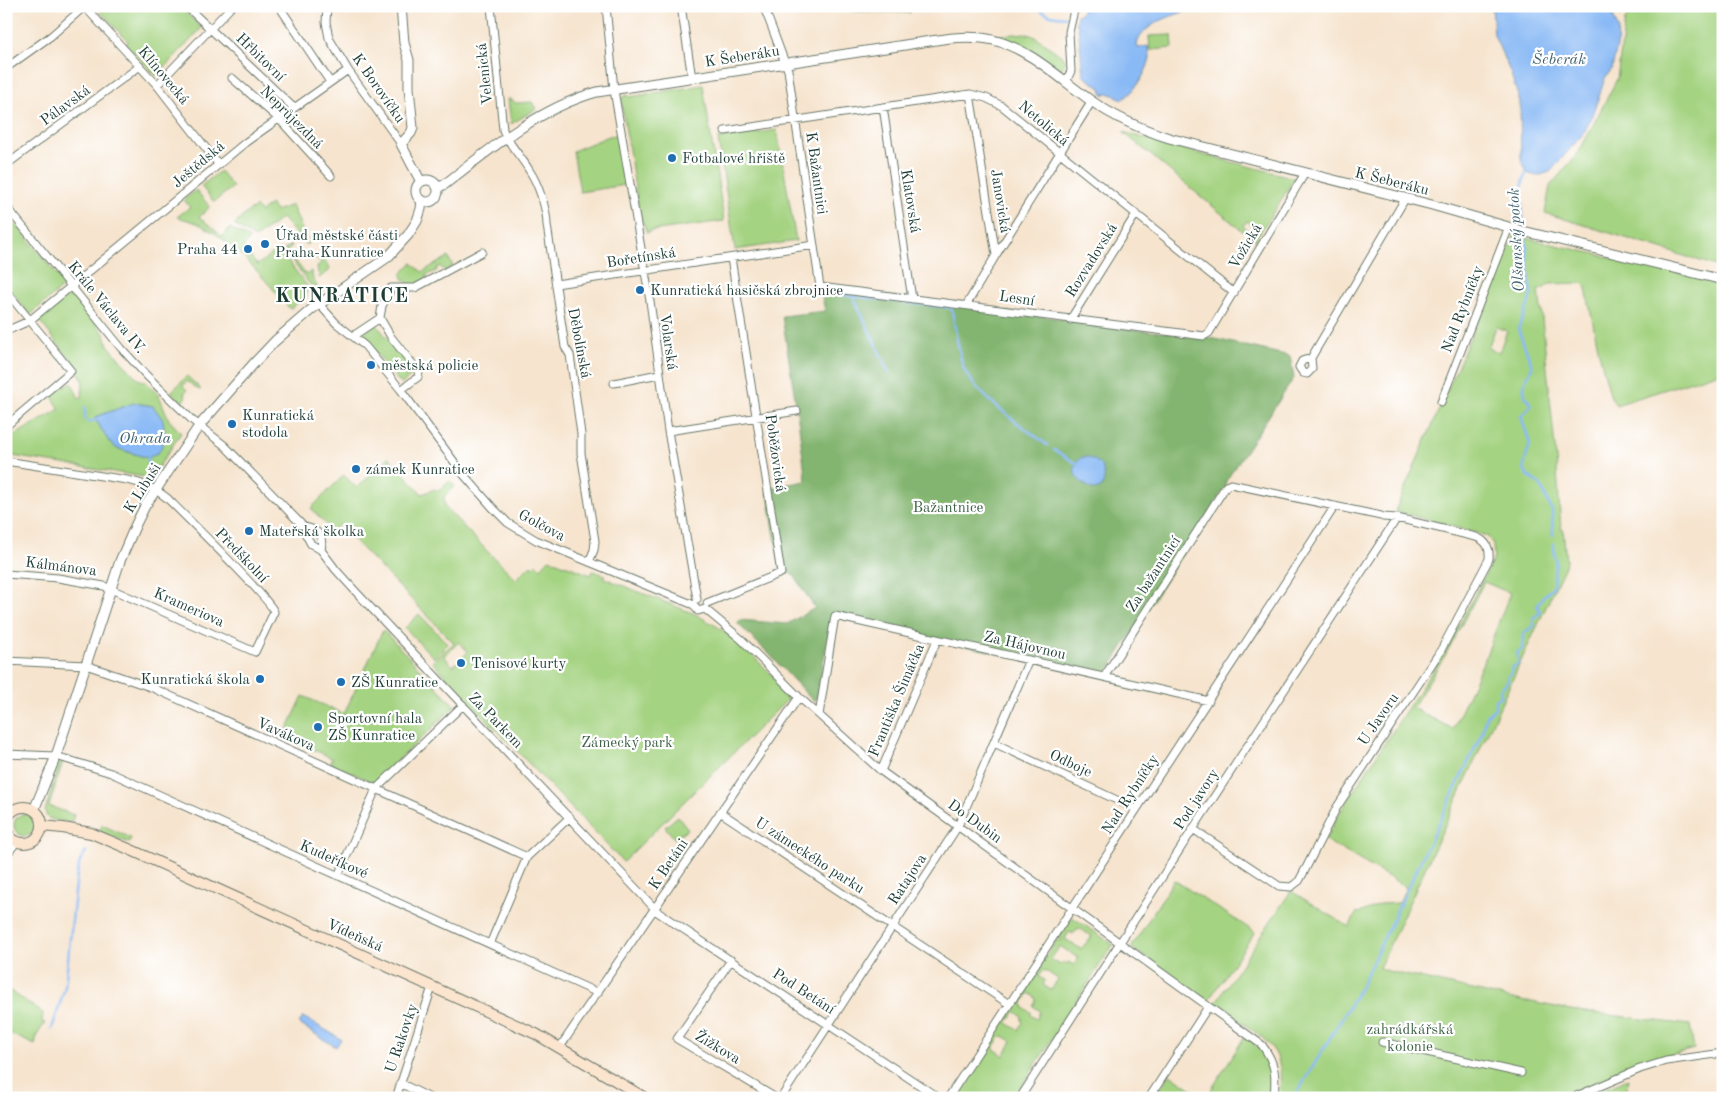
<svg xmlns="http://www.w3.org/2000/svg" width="1729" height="1104" font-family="'Old Standard TT',serif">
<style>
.green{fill:#a4d381;stroke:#62885a;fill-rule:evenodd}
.forest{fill:#83b56f;stroke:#517952}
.water{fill:#8abaf5;stroke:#547c94}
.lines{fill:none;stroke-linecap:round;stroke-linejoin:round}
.stream{stroke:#8abaf5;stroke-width:2.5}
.minor-casing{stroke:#6a776a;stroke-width:9}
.tertiary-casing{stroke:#6a776a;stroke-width:11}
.secondary-casing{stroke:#6a776a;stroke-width:12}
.minor{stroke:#fff;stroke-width:7}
.tertiary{stroke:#fff;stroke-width:9}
.secondary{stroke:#fce5cf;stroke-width:10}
.poi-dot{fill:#1f6fb2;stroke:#fff;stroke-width:2}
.labels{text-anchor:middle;stroke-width:4.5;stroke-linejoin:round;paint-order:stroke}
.street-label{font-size:15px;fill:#1f3d34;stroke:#fff}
.poi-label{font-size:15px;fill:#1f3d34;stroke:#fff;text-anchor:start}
.park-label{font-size:15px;fill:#406247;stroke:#fff}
.water-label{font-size:16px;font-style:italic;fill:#3f626e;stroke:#fff}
.district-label{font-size:20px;font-weight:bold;letter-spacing:1px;fill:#1f3d34;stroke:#fff}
</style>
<rect width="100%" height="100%" fill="#fff"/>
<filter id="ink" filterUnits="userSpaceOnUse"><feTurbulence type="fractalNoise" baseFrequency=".02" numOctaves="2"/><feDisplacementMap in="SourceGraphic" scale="10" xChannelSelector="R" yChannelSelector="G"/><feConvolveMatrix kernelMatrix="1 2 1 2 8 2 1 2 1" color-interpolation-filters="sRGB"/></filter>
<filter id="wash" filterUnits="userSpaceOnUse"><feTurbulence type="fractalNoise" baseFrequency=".0096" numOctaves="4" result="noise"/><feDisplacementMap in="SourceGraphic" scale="20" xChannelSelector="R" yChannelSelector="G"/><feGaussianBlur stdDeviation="1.12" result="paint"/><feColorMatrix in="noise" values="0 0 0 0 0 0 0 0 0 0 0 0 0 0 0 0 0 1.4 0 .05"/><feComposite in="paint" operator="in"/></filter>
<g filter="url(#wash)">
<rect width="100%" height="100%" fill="#f6e4ce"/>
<path class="green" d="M101 6H179L202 28 156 76 126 44 128 41 98 9Z
M851 6H910V13L852 11Z
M1634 6H1723V268L1545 213 1550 186 1579 152 1617 79 1625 20Z
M1025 33 1036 37 1063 57 1066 60 1063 67 1060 69 1055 68C1037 53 1018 42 995 36Z
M1172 35 1173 48 1150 50 1149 36Z
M703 85 724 221 650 231 647 233 639 212 621 100 624 96 628 95 629 97Z
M508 99H510L516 103 532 102 536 109 511 124Z
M777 130 796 241 735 250 718 139Z
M1123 132 1196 153 1295 178 1255 241 1253 234 1256 229 1247 221 1243 226 1249 231 1246 234Z
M617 135 625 185 580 192 573 151 609 136Z
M220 171 233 187 214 202 201 186Z
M196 190 209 206 208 209 199 217 222 236 230 228 250 239 243 247 257 265 279 249 307 286 305 297 290 309C263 278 237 244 199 224 192 221 184 219 177 217L190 207 184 200Z
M270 204 276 211 292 205 308 244 306 245 282 218 255 238 234 225 251 209 252 210 256 207 261 212Z
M6 212 65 285 30 315 6 285Z
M1515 234 1534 240 1723 283V371L1616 405 1611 398 1599 353 1585 284 1581 283 1549 284 1543 289H1539L1556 457 1561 529H1563L1566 560 1565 566 1379 968 1388 971 1526 1002H1532L1570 1010 1690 1025 1694 1049 1648 1061 1558 1098H1279C1280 1085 1282 1072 1278 1059 1271 1037 1233 1018 1214 1005L1291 891 1349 927 1357 912 1360 913 1381 904 1399 903 1406 887 1325 840 1343 807 1445 651 1494 558 1493 544 1487 536 1395 511ZM1496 327 1507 331 1499 352 1488 348ZM1484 582 1510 593 1485 658 1453 729 1412 708 1446 654Z
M291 245 292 246 287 250 306 275 311 271 313 279 318 288 311 286 284 250Z
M322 254 330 270 319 278 317 267 321 264 316 257Z
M448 257 453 266 444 271 440 266 436 269 437 271 426 275 428 279 414 285 408 284 402 277 403 276 401 274 412 263 422 272Z
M71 292 105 335 108 345 121 361 138 379 146 382 158 393 169 420 181 433 154 474 145 477 6 455V440L60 409 50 394 71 382 79 398 82 397 83 380 73 363 38 319ZM134 403 153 406 149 458C115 448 114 451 96 420V417Z
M376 324 412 369V375L402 384 400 383 363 336 364 333Z
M187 376 201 389 199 390 187 381 183 386 187 390 184 394 186 396 182 403 171 392Z
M389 457 422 494 435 489 438 491 450 481 455 486 444 497 445 507 488 552 516 579 531 565 533 567 536 564 541 568 549 559 591 575 593 571 605 575 604 578 695 614 718 627 743 646 771 674 783 688 786 693 787 700 623 862 432 662 454 643 339 525 332 531 311 508 344 475 357 488ZM459 642 468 652 453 666 444 656Z
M419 614 448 644 434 658 405 628Z
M383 630 455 706 374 783 330 763 332 758 284 736 303 696 344 714Z
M60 760 63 761 49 806 74 815 72 821 69 823 50 819 47 817 45 811Z
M14 825a11 11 0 1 1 22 0a11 11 0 1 1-22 0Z
M678 816 688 829 675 839 665 827Z
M102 825 131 838 129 843 101 832 100 830Z
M1174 880 1255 932 1208 1001 1133 949 1132 946Z
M1072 917 1114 945 1112 946 1014 1098H954L1057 939 1060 941 1061 940 1058 937ZM1078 928 1092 936 1081 949 1065 939 1069 932 1073 934ZM1060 946 1078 958 1074 965 1068 962 1066 964 1063 962 1060 965 1051 959ZM1044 970 1058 979 1051 990 1043 985 1045 981 1038 976ZM1029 993 1035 997 1036 1001 1033 1006 1040 1011 1037 1019 1030 1015 1032 1013 1024 1008 1023 1003ZM1015 1011 1022 1017V1021L1023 1022 1018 1030 1007 1023ZM1003 1036 1012 1041 1004 1056 993 1048 999 1038Z
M6 988 43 1013 42 1022 45 1023 37 1035 35 1045 6 1032Z
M1245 1036C1271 1057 1273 1065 1271 1098H1206Z
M1170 1074 1205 1098H1154Z
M1628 1079 1625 1096 1634 1098H1582Z"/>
<path class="forest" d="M820 287 1070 320 1086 325 1202 336 1290 356 1294 378 1226 481V486L1104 677 832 616 816 700 813 701 770 655 737 623 740 620 787 624 815 608 793 574 781 573 767 488 806 481 797 411 782 316 825 311Z"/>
<path class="water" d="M1084 6H1206C1185 12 1142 20 1137 45L1138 48 1148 46C1149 50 1150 54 1150 58 1147 72 1135 92 1123 99L1108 93 1103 95 1101 88 1085 77 1083 73 1078 26 1076 23 1077 15 1081 13Z
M1492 6H1608L1611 10 1618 29 1617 46 1612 69 1605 78 1593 115 1583 134 1550 172 1537 176 1526 173 1521 158 1520 102 1511 74 1494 35Z
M134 403 153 406 163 420 165 435 163 444 159 452 148 458 116 448 109 442 96 420 95 417Z
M1082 457C1099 457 1110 472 1101 488L1094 490C1080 483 1065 472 1082 457Z
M303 1017 341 1039 336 1047 299 1024Z"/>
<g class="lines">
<path class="stream" d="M1035 6C1045 15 1053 16 1066 17
M1524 228 1521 191 1526 172
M1525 233 1531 295 1527 308 1518 329C1523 342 1528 354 1532 367 1528 378 1521 382 1525 395 1526 399 1530 401 1531 406L1521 416 1530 444 1525 461 1524 468 1526 474 1541 486 1552 511 1553 535
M835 294 951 308
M853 296 889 373
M951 305C955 325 957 346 963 366 971 392 1025 428 1047 445
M85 407V418L88 422 96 420
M1054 450 1076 463
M148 458 149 470
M52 1029 65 987 77 874 80 861 86 851
M1294 1098 1360 988 1482 733 1486 716 1495 708V700L1501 696 1500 690 1508 681 1507 677 1512 672 1511 668 1519 663 1517 653 1523 648 1524 633 1534 626 1533 618 1540 613 1537 605C1543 598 1545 593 1553 587L1556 559 1554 555V543"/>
</g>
</g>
<g filter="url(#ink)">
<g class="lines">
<defs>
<path id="minor" d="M84 6 157 85 219 165
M186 6 294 108
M279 6 330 82
M327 6 326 22 329 38 348 70 401 144
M491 6 503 130C509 145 521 156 529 170 538 183 547 209 547 225L565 347 570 355 581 434V453L595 541 594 550 589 562
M606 6 614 90 650 301 668 431 697 599
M681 6 692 78
M763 6C773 28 779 49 788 70L820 287 1204 336 1209 333 1305 173
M6 68 51 36 85 6
M232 78 279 119 331 176
M1066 82 1071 71 1069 32 1075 6
M157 85 232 6
M970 94 996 255
M883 107 912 299
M725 131 970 94 986 98 1002 106 1234 293
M6 165 140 66
M6 206 122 349 146 375 192 420 224 445 304 527 305 533 311 544 321 550 336 570 357 593 659 913 939 1098
M556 284 814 245
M6 291 71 371 6 426
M319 304 336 323 365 346 401 390 464 475 493 508 508 523 536 540 694 605
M967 304 996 255 1092 101
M380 318 391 337 419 372 418 377 401 390
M1070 320 1136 214
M6 331 29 321 246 142 348 70
M353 336 380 318 382 306 391 288H415L482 252
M1311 358 1302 361 1299 367 1303 373 1307 374 1312 369 1311 358 1405 199
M614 383 659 374
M1441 402 1509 227
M668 431 797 411
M6 461 127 480C143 483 155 488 167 498 182 513 272 601 274 612L255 652 104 586 58 578 6 574
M304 527C318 529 324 536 321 550
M707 603 781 573 731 258
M694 605 698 611 705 609
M705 609 741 639 799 697 881 771 1262 1045C1276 1064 1276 1075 1274 1098
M6 661 86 665 153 688 527 857
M1104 677 1226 486 1231 484 1381 516
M819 715 835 616 1209 701
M994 743 1136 809
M6 754 56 756 111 773 598 993
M881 771 937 640
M720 812 1009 1004
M1193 829 1279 886 1291 887 1299 881 1306 868 1337 807 1441 650 1489 559C1490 548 1487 541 1476 537L1397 518 1383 517
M338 876 376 789 463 705
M490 944 527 857 570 817
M731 960 677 1039 776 1098
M1382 1042 1521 1073
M560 1047 799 697
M400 1083 430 1098
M396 1098 432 987
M781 1098 958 826 1029 660
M948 1098 1335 506
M1020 1098 1193 829 1397 518
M1149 1098 1208 1007
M1572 1098 1640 1069 1666 1061 1723 1053"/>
<path id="tertiary" d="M401 6 404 43 409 60V88L413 128 411 133 401 144 421 182
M416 191a11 11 0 1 1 22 0a11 11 0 1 1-22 0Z
M437 187 444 185C489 149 542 107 597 92L905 45C933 41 965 33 993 40 1030 49 1059 78 1090 100 1114 117 1141 129 1169 138L1432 205 1519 230 1723 280
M34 810 56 756 120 561 136 524 145 506 199 426 256 361 275 341 312 309 388 257 408 235 417 221 421 209 422 200
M6 854 16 841"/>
<path id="secondary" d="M6 825a18 18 0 1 1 36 0a18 18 0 1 1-36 0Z
M42 826 63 828 91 833 129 849 536 1034 645 1098"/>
</defs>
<use href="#minor" class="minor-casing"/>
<use href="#tertiary" class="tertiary-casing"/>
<use href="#secondary" class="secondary-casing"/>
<use href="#minor" class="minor"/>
<use href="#tertiary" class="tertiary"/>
<use href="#secondary" class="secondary"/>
</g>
</g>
<g class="poi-dot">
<circle cx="672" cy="158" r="5"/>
<circle cx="265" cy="244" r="5"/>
<circle cx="248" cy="249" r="5"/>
<circle cx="640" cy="290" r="5"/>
<circle cx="371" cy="365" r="5"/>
<circle cx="232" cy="424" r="5"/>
<circle cx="356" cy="469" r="5"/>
<circle cx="249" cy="531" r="5"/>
<circle cx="461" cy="663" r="5"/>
<circle cx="260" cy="679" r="5"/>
<circle cx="341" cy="682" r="5"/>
<circle cx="318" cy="727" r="5"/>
</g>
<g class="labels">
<g class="street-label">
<text transform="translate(742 56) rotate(-9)" y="5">K Šeberáku</text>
<text transform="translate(261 57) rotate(44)" y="5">Hřbitovní</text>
<text transform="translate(484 74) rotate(-96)" y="5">Velenická</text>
<text transform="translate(164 75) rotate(50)" y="5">Klínovecká</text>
<text transform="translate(379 88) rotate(55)" y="5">K Borovíčku</text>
<text transform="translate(65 105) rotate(-36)" y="5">Pálavská</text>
<text transform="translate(292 117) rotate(45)" y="5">Neprůjezdná</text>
<text transform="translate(1044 123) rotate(40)" y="5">Netolická</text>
<text transform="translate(198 164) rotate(-40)" y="5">Ještědská</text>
<text transform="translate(817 173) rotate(82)" y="5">K Bažantnici</text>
<text transform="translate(1392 181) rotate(14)" y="5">K Šeberáku</text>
<text transform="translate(911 201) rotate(81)" y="5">Klatovská</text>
<text transform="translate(1001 201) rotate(81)" y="5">Janovická</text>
<text transform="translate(1245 246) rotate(-59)" y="5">Vožická</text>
<text transform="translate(641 257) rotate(-9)" y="5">Bořetínská</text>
<text transform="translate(1091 260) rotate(-58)" y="5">Rozvadovská</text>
<text transform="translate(1017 298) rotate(9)" y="5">Lesní</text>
<text transform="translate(107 307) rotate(51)" y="5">Krále Václava IV.</text>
<text transform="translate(1462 309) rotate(-69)" y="5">Nad Rybníčky</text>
<text transform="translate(669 342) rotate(82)" y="5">Volarská</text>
<text transform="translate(580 343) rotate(79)" y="5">Děbolínská</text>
<text transform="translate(776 453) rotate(82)" y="5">Poběžovická</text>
<text transform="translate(142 488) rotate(-58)" y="5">K Libuši</text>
<text transform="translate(542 525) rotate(28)" y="5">Golčova</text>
<text transform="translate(242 555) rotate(46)" y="5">Předškolní</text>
<text transform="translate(61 566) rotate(7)" y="5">Kálmánova</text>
<text transform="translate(1153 574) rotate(-57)" y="5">Za bažantnicí</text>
<text transform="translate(189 607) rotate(24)" y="5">Krameriova</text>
<text transform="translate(1025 645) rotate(13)" y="5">Za Hájovnou</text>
<text transform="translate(896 700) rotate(-67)" y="5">Františka Šimáčka</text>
<text transform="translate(1378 719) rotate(-56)" y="5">U Javoru</text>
<text transform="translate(496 720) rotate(46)" y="5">Za Parkem</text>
<text transform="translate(286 734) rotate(24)" y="5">Vavákova</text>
<text transform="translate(1071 763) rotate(25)" y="5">Odboje</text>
<text transform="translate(1130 794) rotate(-57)" y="5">Nad Rybníčky</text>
<text transform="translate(1196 799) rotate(-57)" y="5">Pod javory</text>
<text transform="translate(975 821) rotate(36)" y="5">Do Dubin</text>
<text transform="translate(810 855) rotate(33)" y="5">U zámeckého parku</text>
<text transform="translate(334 859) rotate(24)" y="5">Kudeříkové</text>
<text transform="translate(668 864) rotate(-56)" y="5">K Betáni</text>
<text transform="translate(907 879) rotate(-57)" y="5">Ratajova</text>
<text transform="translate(355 935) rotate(24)" y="5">Vídeňská</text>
<text transform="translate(804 991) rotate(33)" y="5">Pod Betání</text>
<text transform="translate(401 1038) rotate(-71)" y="5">U Rakovky</text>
<text transform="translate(718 1047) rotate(31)" y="5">Žižkova</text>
</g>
<g class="poi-label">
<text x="682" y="163">Fotbalové hřiště</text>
<text x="275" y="240">Úřad městské části<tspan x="275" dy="17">Praha-Kunratice</tspan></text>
<text x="238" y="254" text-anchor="end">Praha 44</text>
<text x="650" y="295">Kunratická hasičská zbrojnice</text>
<text x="381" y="370">městská policie</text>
<text x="242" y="420">Kunratická<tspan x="242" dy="17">stodola</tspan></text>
<text x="366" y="474">zámek Kunratice</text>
<text x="259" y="536">Mateřská školka</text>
<text x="471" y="668">Tenisové kurty</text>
<text x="250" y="684" text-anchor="end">Kunratická škola</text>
<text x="351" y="687">ZŠ Kunratice</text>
<text x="328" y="723">Sportovní hala<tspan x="328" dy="17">ZŠ Kunratice</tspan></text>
</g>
<g class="park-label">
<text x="948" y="512">Bažantnice</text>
<text x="627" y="747">Zámecký park</text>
<text x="1410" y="1034">zahrádkářská<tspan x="1410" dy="17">kolonie</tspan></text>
</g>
<g class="water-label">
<text x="1559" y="64">Šeberák</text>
<text transform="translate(1515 240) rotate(-93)" y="6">Olšanský potok</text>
<text x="145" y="443">Ohrada</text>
</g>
<g class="district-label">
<text x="342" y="302">KUNRATICE</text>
</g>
</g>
<rect width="1729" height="1104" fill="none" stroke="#fff" stroke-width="25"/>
</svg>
